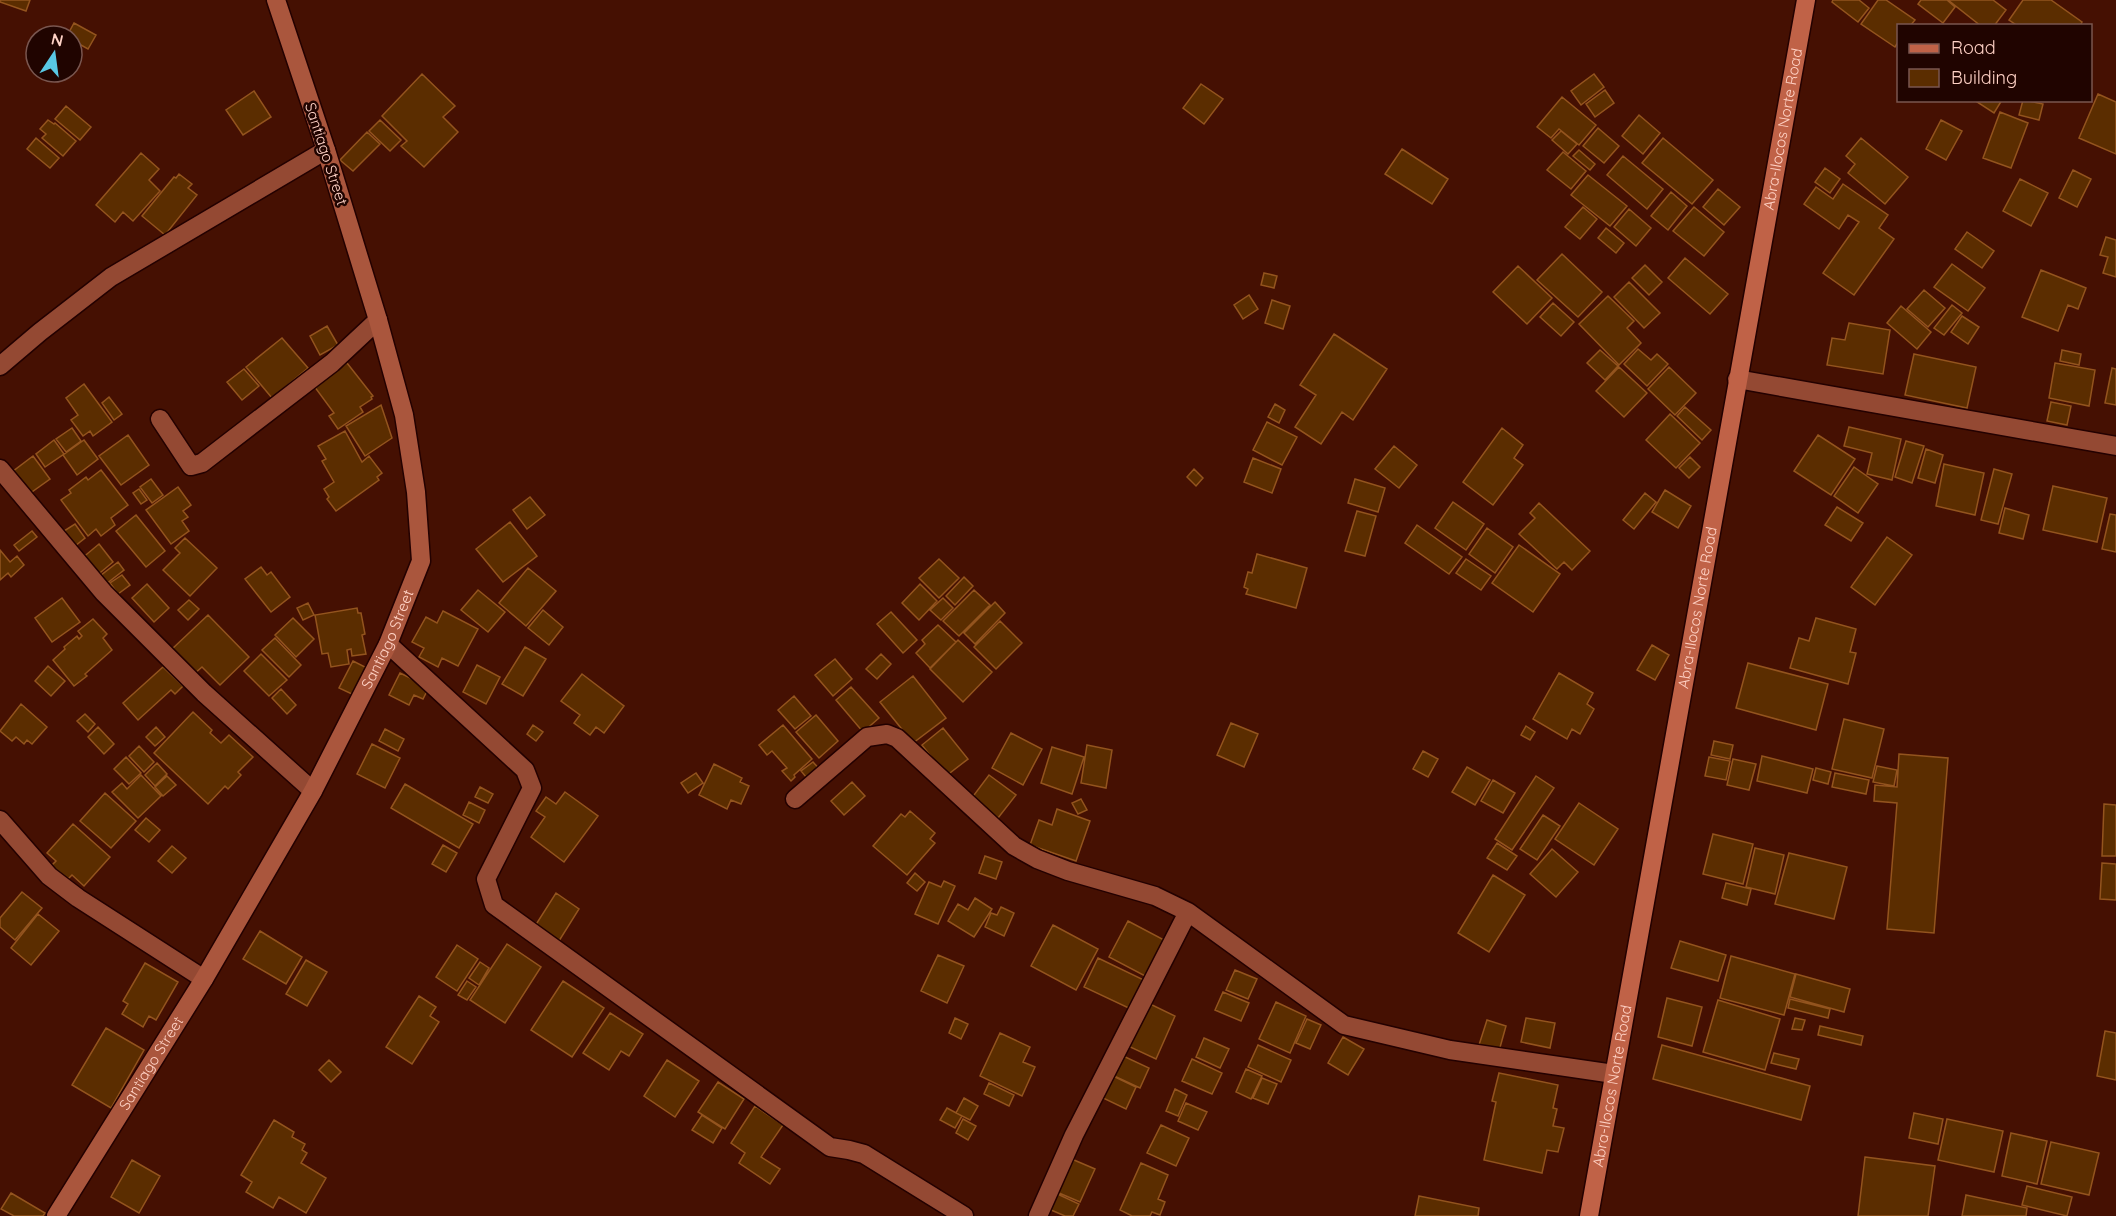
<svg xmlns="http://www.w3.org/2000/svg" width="2116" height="1216" font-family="Quicksand,sans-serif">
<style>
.building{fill:#5b2d00;stroke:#93541e;stroke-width:1.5}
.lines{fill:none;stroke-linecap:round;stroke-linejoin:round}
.street-casing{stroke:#230100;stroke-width:21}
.secondary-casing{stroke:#230100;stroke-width:21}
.primary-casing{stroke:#230100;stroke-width:21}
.street{stroke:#944933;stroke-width:18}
.secondary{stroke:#aa563d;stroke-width:18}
.primary{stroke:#c06247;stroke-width:18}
.labels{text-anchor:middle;stroke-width:5;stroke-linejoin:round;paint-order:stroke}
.street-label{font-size:15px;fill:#ffd2c5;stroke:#200400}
</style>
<rect width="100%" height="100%" fill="#451002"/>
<path class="building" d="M0 0H30L26 11 0 2Z
M1833 0H1859L1869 8 1858 22 1832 2Z
M1878 0H1886L1915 20 1910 26H1898V42L1895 47 1861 24Z
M1921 0H1947L1955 7 1943 23 1918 4Z
M1948 0H1993L2006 10 1994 26H1981Z
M2023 0H2051L2082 22 2080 26H2018L2009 20Z
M74 23 96 35 88 49 72 40V36H67Z
M422 74 455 106 443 117 458 132 424 167 401 146 407 141 382 116Z
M1594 74 1604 87 1581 105 1571 91Z
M1201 84 1223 99 1204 124 1183 108Z
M1605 90 1614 103 1595 117 1586 104Z
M254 91 271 117 243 135 226 110Z
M2098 94 2116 102V154L2079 138Z
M1562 97 1596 125 1579 145 1559 129 1551 138 1537 127Z
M1974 100H2002L1994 113Z
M2023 100 2043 104 2039 120 2019 115Z
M66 106 91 127 80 140 55 119Z
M2000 112 2028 123 2011 168 1983 158Z
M1639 115 1660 133 1643 154 1622 136Z
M48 120 54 124 55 123 76 141 63 156 42 138 46 134 40 129Z
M380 120 401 140 390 151 369 131Z
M1941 120 1962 131 1946 160 1926 149Z
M1598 128 1619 146 1604 163 1583 146Z
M1561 131 1577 144 1568 154 1552 140Z
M367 132 380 144 353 171 340 160Z
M36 138 59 158 50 168 27 149Z
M1663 138 1713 180 1692 204 1642 163Z
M1861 138 1908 177 1885 204 1848 173 1855 164 1846 156Z
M1402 149 1448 179 1432 204 1385 174Z
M1579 150 1595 164 1590 170 1573 156Z
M1563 152 1586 171 1571 189 1547 170Z
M141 153 159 169 149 180 160 191 133 221 123 212 115 222 96 205Z
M1623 156 1663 189 1647 209 1607 175Z
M1825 168 1840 179 1830 193 1815 182Z
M2073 170 2091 179 2077 207 2059 198Z
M179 174 192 184 188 188 197 195 165 235 142 216 174 177 176 178Z
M1588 175 1627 206 1610 226 1571 195Z
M2020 179 2048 193 2031 226 2003 211Z
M1843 184 1888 215 1879 228 1894 239 1854 295 1823 273 1859 222 1848 215 1839 229 1804 204 1816 187 1833 199Z
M1718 189 1740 207 1724 225 1703 207Z
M1671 192 1687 206 1668 230 1651 216Z
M1583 207 1597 219 1580 239 1565 227Z
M1694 207 1724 232 1704 256 1673 231Z
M1629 209 1651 228 1636 246 1614 227Z
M1606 228 1624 243 1616 253 1598 238Z
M1967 232 1994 251 1982 268 1955 249Z
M2106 237 2116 240V277L2103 273 2108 257 2100 255Z
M1562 254 1602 292 1578 317 1537 280Z
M1685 258 1728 294 1710 314 1668 278Z
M1952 264 1985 288 1968 311 1934 287Z
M1645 265 1662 282 1649 295 1632 278Z
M1518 266 1552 298 1527 324 1493 292Z
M2041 270 2086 288 2078 309 2068 305 2058 331 2022 317Z
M1264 273 1277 276 1274 288 1261 285Z
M1629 282 1660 313 1644 328 1614 297Z
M1924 290 1945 308 1928 327 1907 309Z
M1249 295 1258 309 1243 319 1234 305Z
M1608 296 1634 321 1627 328 1641 343 1619 365 1579 324Z
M1272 300 1290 306 1283 329 1265 323Z
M1553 303 1574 322 1561 336 1540 317Z
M1952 305 1962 313 1944 335 1934 328Z
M1901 306 1931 332 1917 349 1887 323Z
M1962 316 1979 327 1968 344 1951 332Z
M1849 323 1890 330 1883 374 1827 365 1832 338 1845 340Z
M327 326 338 345 320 355 310 336Z
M1334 334 1387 369 1353 420 1342 412 1321 444 1295 427 1316 395 1300 385Z
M282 338 308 368 272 398 246 367Z
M1638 349 1651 360 1657 354 1668 364 1647 386 1624 364Z
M1600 350 1618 366 1605 380 1587 363Z
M2062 350 2081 354 2079 365 2060 361Z
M1914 354 1976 367 1967 408 1905 395Z
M347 363 373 396 371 397 372 399 360 407 363 412 338 429 329 416 334 413 314 386Z
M2055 363 2095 370 2089 406 2049 398Z
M1619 367 1647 393 1624 417 1596 391Z
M1669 367 1696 393 1675 415 1648 389Z
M2112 368 2116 369V405L2105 403Z
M244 369 259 386 242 400 227 382Z
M84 384 112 422 93 436 90 431 83 436 71 420 78 415 66 398Z
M109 397 122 414 114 420 102 403Z
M2051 402 2071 406 2067 425 2047 421Z
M1275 404 1285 410 1279 423 1268 417Z
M381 405 392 438 365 456 346 426Z
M1685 407 1711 430 1702 440 1677 416Z
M1670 414 1700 443 1676 468 1646 440Z
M1267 422 1297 437 1282 465 1253 450Z
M1849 427 1901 439 1892 480 1867 474 1872 453 1844 446Z
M72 428 81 441 66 452 56 439Z
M1502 428 1523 445 1514 458 1523 465 1493 505 1463 482Z
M345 431 362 462 369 456 382 473 377 477 379 480 336 511 327 499 329 497 324 489 334 482 322 461 326 459 318 446Z
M128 435 149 465 121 485 99 456Z
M1818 435 1855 459 1831 495 1794 471Z
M54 440 64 454 45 467 36 454Z
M84 440 98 459 77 475 63 455Z
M1906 441 1924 446 1912 483 1895 477Z
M1394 446 1417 465 1399 488 1375 469Z
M1926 449 1943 455 1935 483 1918 478Z
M33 456 50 479 29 494 12 472Z
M1690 457 1700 467 1689 478 1679 468Z
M1253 458 1281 469 1272 493 1244 482Z
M1944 464 1984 473 1975 515 1936 506Z
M1854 467 1878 484 1858 513 1834 496Z
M1194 469 1203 478 1196 486 1187 477Z
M1994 469 2012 474 1998 524 1981 520Z
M101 470 128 505 111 518 115 525 101 536 96 529 88 536 61 500 71 493 69 490 86 477 88 480Z
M151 479 163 495 152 503 140 487Z
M1355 479 1385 488 1378 512 1348 503Z
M2053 486 2107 498 2097 542 2043 530Z
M178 487 191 505 183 511 188 517 182 521 189 531 171 544 146 510Z
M139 489 147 500 141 504 133 493Z
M1665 490 1691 506 1678 528 1652 512Z
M1645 493 1656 502 1634 529 1623 520Z
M530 497 545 515 527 529 513 510Z
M1453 502 1484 524 1466 550 1435 528Z
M1539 503 1590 551 1572 570 1564 562 1557 569 1519 534 1535 518 1530 513Z
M1837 507 1863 523 1851 541 1825 525Z
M2005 508 2029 515 2023 539 1999 533Z
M1357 511 1376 516 1365 556 1345 551Z
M2110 514 2116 515V552L2102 549Z
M136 515 165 551 146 567 116 531Z
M510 522 537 556 503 582 476 549Z
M75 524 85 538 75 546 64 531Z
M1417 525 1462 557 1449 574 1405 543Z
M1487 528 1513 547 1495 573 1469 554Z
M32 531 37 537 19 551 14 545Z
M1887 537 1912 555 1875 605 1851 587Z
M185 538 217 568 190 596 163 570 180 553 175 548Z
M99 544 113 562 95 577 81 559Z
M1519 545 1560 574 1533 612 1492 583Z
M0 550 10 562 17 556 24 565 11 577 8 573 0 580Z
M1257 554 1307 568 1296 608 1246 594 1248 589 1244 587 1248 572 1252 573Z
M939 559 959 578 939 598 919 578Z
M1466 559 1491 576 1481 590 1456 573Z
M118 562 124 570 106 584 100 576Z
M261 567 267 575 271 572 290 597 271 612 245 579Z
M528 568 556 591 526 626 499 603Z
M122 575 130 585 118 594 110 583Z
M964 577 973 586 955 605 946 596Z
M147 584 169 608 154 622 132 598Z
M920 584 937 601 919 620 902 603Z
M478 590 505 612 488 632 461 610Z
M974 590 990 605 959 636 943 621Z
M62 598 80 622 52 642 35 618Z
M943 598 953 608 941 620 930 610Z
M189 600 199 609 188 620 178 610Z
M995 602 1005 613 975 644 964 633Z
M308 603 314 615 303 620 297 608Z
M357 608 358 613H361L365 634 362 635 366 654 352 656 351 649 347 650 349 664 331 667 328 653 322 654 315 615Z
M543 610 563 627 549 645 528 628Z
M443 611 478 629 458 666 442 658 438 667 419 657 424 648 412 642 426 617 437 623Z
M891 612 917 640 903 653 877 624Z
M208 615 249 657 220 685 202 667 194 674 171 650Z
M293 618 314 639 296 657 275 635Z
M1816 618 1856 629 1850 652 1856 653 1848 684 1790 668 1799 638 1809 641Z
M93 619 107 634 103 638 112 650 85 674 87 676 74 686 53 660 65 649 64 647 77 636 79 639 82 636 78 631Z
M1000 621 1022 643 996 669 974 647Z
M938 625 956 642 930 668 916 653 925 644 922 640Z
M275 638 301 665 289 677 262 650Z
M958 640 992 672 963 702 930 669Z
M1652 645 1669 655 1655 680 1637 670Z
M525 647 546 659 523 696 502 684Z
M261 654 287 680 269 696 244 671Z
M881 654 891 664 877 679 866 669Z
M835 659 852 679 833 696 815 675Z
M353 661 367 668 354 695 339 688Z
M1748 663 1828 684 1816 730 1736 708Z
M477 665 500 677 486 704 463 692Z
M48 666 65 681 51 696 35 681Z
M163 667 183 686 175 694 171 690 138 720 123 703Z
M400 673 429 687 423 699 414 695 409 705 389 695Z
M1559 673 1593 693 1587 704 1594 709 1580 734 1572 729 1567 739 1533 719Z
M582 674 624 706 604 733 596 727 590 735 574 723 580 715 561 701Z
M913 676 946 718 913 743 880 702Z
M851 687 879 718 863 732 836 700Z
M281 689 296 705 287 714 272 698Z
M794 696 811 716 795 729 778 710Z
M21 704 47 727 32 744 27 740 24 744 16 737 12 741 0 731Z
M193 712 212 730 210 733 221 743 229 735 253 757 238 772 241 775 228 789 225 786 208 804 154 753Z
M85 714 95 724 88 732 77 721Z
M816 715 838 741 819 758 796 732Z
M1844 719 1884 729 1872 778 1832 769Z
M1231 723 1258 734 1244 767 1217 755Z
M533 725 543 732 536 741 527 734Z
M783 725 812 759 794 775 795 777 791 781 782 771 787 768 772 751 767 755 759 745Z
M1526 726 1535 732 1530 740 1521 735Z
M98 727 114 744 104 754 88 737Z
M156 727 165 737 155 746 146 737Z
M943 728 968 759 946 776 922 745Z
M385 729 404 739 398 751 379 741Z
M1011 733 1042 749 1023 785 992 768Z
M1714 741 1733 745 1730 759 1711 755Z
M372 744 400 758 385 788 357 774Z
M1087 745 1112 750 1106 788 1081 783Z
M139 746 154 762 144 772 129 756Z
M1052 747 1084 757 1072 794 1041 783Z
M1423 751 1438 759 1428 777 1413 769Z
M1899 754 1948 758 1934 933 1887 929 1897 803 1874 801 1875 785 1897 787Z
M1762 756 1813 769 1807 793 1757 781Z
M126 757 141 773 129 784 114 769Z
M1709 757 1730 761 1726 780 1705 776Z
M1733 759 1756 764 1749 790 1727 785Z
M813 762 823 773 811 783 801 771Z
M157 763 167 774 155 786 145 775Z
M714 764 742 778 740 782 749 786 741 804 731 800 727 809 699 795Z
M1877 766 1897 770 1894 786 1873 782Z
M1467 767 1490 780 1475 805 1452 792Z
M1816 768 1831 772 1828 784 1813 780Z
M696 773 703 783 688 793 681 783Z
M1835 773 1869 780 1866 794 1832 787Z
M141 775 161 796 138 818 112 792 122 783 127 789Z
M989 775 1016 795 998 818 971 799Z
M167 776 176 785 163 796 155 787Z
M1536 776 1554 788 1512 850 1495 839Z
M1493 780 1515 793 1503 813 1481 801Z
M852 782 865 796 844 815 831 801Z
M405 784 473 824 459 848 391 808Z
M480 787 493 794 488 803 475 797Z
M565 792 598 816 564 862 531 837 545 817 536 811 546 797 556 804Z
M105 793 136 821 111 848 80 821Z
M1081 799 1087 810 1078 814 1072 803Z
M469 802 485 810 479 823 463 815Z
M1579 803 1618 829 1594 865 1555 839Z
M2104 804 2116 805V856H2102Z
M1057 809 1090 821 1076 861 1030 845 1039 820 1052 825Z
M910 811 935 833 930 839 935 843 907 875 873 846 901 814 905 817Z
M1543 815 1560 826 1537 860 1520 849Z
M146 818 160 830 149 842 135 830Z
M73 824 110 857 84 886 72 875 66 881 50 867 56 861 47 853Z
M1713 834 1753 844 1743 884 1703 874Z
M1497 843 1517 856 1507 870 1487 858Z
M443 845 457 853 446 872 432 864Z
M172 846 186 858 172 873 158 861Z
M1755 848 1784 855 1775 894 1746 887Z
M1552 849 1578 872 1556 897 1530 874Z
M1789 853 1847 867 1834 919 1775 904Z
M985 856 1002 862 996 879 979 873Z
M2102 863 2116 864V900L2100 899Z
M915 873 925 882 917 891 907 883Z
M1493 875 1525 895 1489 952 1458 933Z
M944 881 955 886 938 924 915 914 929 882 941 887Z
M1726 883 1751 889 1747 905 1722 898Z
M22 892 42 908 15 940 0 927V918Z
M556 893 579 909 559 941 535 926Z
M975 898 992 909 974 937 948 921 958 904 968 910Z
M1001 907 1014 913 1004 936 985 927 991 913 997 915Z
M38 914 59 931 31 965 11 948Z
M1128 921 1166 941 1147 977 1109 957Z
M1053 925 1098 949 1076 990 1031 966Z
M260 931 302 957 286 984 243 959Z
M1680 941 1726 955 1718 981 1671 968Z
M507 944 541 967 505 1023 470 1000Z
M457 945 478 959 457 991 436 977Z
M938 955 964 966 947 1003 921 991Z
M1731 956 1795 974 1784 1015 1720 998Z
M1098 958 1148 982 1135 1011 1084 987Z
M306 960 327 972 307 1006 286 994Z
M480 962 489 968 479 985 469 978Z
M145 963 178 982 156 1020 149 1016 143 1027 122 1014 128 1004 123 1001Z
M1235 970 1257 979 1248 999 1226 990Z
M1796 974 1850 989 1844 1012 1790 997Z
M467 981 476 987 467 1000 458 995Z
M563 981 604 1008 572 1057 531 1030Z
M1223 992 1249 1003 1241 1021 1215 1010Z
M419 996 436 1007 430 1016 439 1022 412 1064 386 1047Z
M1667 998 1702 1007 1692 1046 1658 1037Z
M1790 999 1830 1009 1828 1018 1788 1008Z
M1718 1000 1780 1019 1765 1070 1703 1052Z
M1276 1002 1306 1016 1290 1053 1259 1039Z
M1148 1003 1175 1016 1156 1059 1128 1046Z
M610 1013 643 1034 629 1056 621 1051 609 1070 583 1053Z
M955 1018 968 1024 961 1039 949 1033Z
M1526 1018 1555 1023 1550 1048 1521 1042Z
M1795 1018 1805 1020 1802 1030 1792 1029Z
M1307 1019 1321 1025 1310 1049 1296 1043Z
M1487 1020 1506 1026 1499 1051 1479 1045Z
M1820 1026 1863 1036 1861 1045 1818 1035Z
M106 1028 144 1050 111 1108 72 1085Z
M2105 1031 2116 1033V1080L2097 1076Z
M1000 1033 1030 1047 1023 1062 1035 1067 1022 1096 980 1076Z
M1343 1037 1364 1049 1348 1075 1328 1063Z
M1204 1038 1229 1049 1220 1068 1196 1057Z
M1258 1045 1291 1060 1281 1082 1248 1067Z
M1662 1045 1810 1086 1801 1120 1653 1079Z
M1774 1053 1799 1059 1796 1069 1771 1063Z
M1121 1055 1149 1068 1140 1088 1112 1075Z
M1192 1059 1222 1073 1212 1094 1182 1081Z
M329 1060 341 1072 331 1082 319 1070Z
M667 1060 699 1081 675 1117 644 1096Z
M1246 1069 1262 1076 1251 1099 1236 1092Z
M1499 1073 1558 1085 1553 1108 1557 1109 1553 1126 1564 1128 1558 1152 1547 1150 1542 1173 1484 1160 1496 1102 1492 1101Z
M1113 1076 1136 1087 1126 1109 1103 1098Z
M1262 1078 1277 1084 1268 1104 1253 1098Z
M718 1082 744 1099 725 1129 698 1112Z
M989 1083 1014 1095 1009 1106 984 1094Z
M1175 1089 1187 1095 1178 1116 1166 1111Z
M964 1098 978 1106 970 1120 956 1113Z
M1186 1103 1207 1112 1198 1130 1178 1121Z
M755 1106 783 1125 761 1157 780 1169 770 1184 739 1163 745 1153 731 1143Z
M947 1108 962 1116 955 1128 940 1120Z
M1914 1113 1943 1119 1938 1144 1909 1138Z
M702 1115 722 1128 713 1143 692 1130Z
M963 1119 976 1126 968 1140 956 1133Z
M1947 1119 2003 1131 1994 1172 1938 1160Z
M274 1120 294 1132 292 1137 305 1144 302 1150 307 1153 301 1163 326 1178 306 1213 279 1197 273 1208 246 1192 252 1182 241 1175Z
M1161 1125 1189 1138 1176 1166 1147 1153Z
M2011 1133 2047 1141 2037 1184 2002 1176Z
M2051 1142 2099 1153 2089 1195 2041 1184Z
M1067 1157 1095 1169 1080 1202 1052 1190Z
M1865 1157 1935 1166 1928 1216H1858Z
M132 1160 160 1176 139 1213 111 1197Z
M1141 1163 1168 1175 1158 1199 1165 1202 1160 1215 1152 1212 1150 1216H1132L1120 1210Z
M2027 1186 2072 1197 2067 1216 2022 1205Z
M1051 1191 1079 1204 1073 1216H1065L1044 1207Z
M11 1193 45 1213 43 1216H14L1 1209Z
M1966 1195 2027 1208 2026 1216H1962Z
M1419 1196 1479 1208 1478 1216H1415Z"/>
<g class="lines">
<defs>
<path id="street" d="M0 366 40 332 111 277 326 150
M1737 379 2116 446
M160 419 191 466 202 463 332 363 378 320
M0 469 104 593 204 693 313 791
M388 644 525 770 532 788 486 879 494 905 830 1147 849 1150 864 1154 964 1216
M795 799 867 737 887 734 897 738 1014 846 1037 859 1068 871 1155 896 1188 912 1344 1025 1450 1050 1614 1074
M0 820 49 876 78 898 204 979
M1038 1216 1074 1135 1188 912"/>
<g id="secondary">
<path id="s1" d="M56 1216 204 979 313 791 388 644 421 561 416 492 404 415 378 320 326 150 276 0"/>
</g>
<g id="primary">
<path id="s2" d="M1589 1216 1806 0"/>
</g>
</defs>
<use href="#street" class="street-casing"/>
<use href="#secondary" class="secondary-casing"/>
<use href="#primary" class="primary-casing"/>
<use href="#street" class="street"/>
<use href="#secondary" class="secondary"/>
<use href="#primary" class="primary"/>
</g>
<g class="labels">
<g class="street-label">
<text dy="5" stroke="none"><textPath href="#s2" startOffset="1104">Abra-Ilocos Norte Road</textPath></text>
<text transform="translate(326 154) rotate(72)" y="5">Santiago Street</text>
<text dy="5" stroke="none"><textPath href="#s2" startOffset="618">Abra-Ilocos Norte Road</textPath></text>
<text dy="5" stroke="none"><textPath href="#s1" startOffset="666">Santiago Street</textPath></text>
<text dy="5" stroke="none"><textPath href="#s1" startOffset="180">Santiago Street</textPath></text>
<text dy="5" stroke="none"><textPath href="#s2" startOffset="132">Abra-Ilocos Norte Road</textPath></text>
</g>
</g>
<rect x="1897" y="24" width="195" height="78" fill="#200400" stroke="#79564f" stroke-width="1.5"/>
<rect x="1909" y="44" width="30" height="9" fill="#c06247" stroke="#79564f" stroke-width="1.5"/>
<text x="1951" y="54" font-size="18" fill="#ffd2c5">Road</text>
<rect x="1909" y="69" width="30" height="18" fill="#5b2d00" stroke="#79564f" stroke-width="1.5"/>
<text x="1951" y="84" font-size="18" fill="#ffd2c5">Building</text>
<g transform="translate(54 54) rotate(13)"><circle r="28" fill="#200400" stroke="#79564f" stroke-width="1.5"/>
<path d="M0-4.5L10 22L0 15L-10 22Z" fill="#59c8e4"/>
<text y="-9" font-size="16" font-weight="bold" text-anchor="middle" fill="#ffd2c5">N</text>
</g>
</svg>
